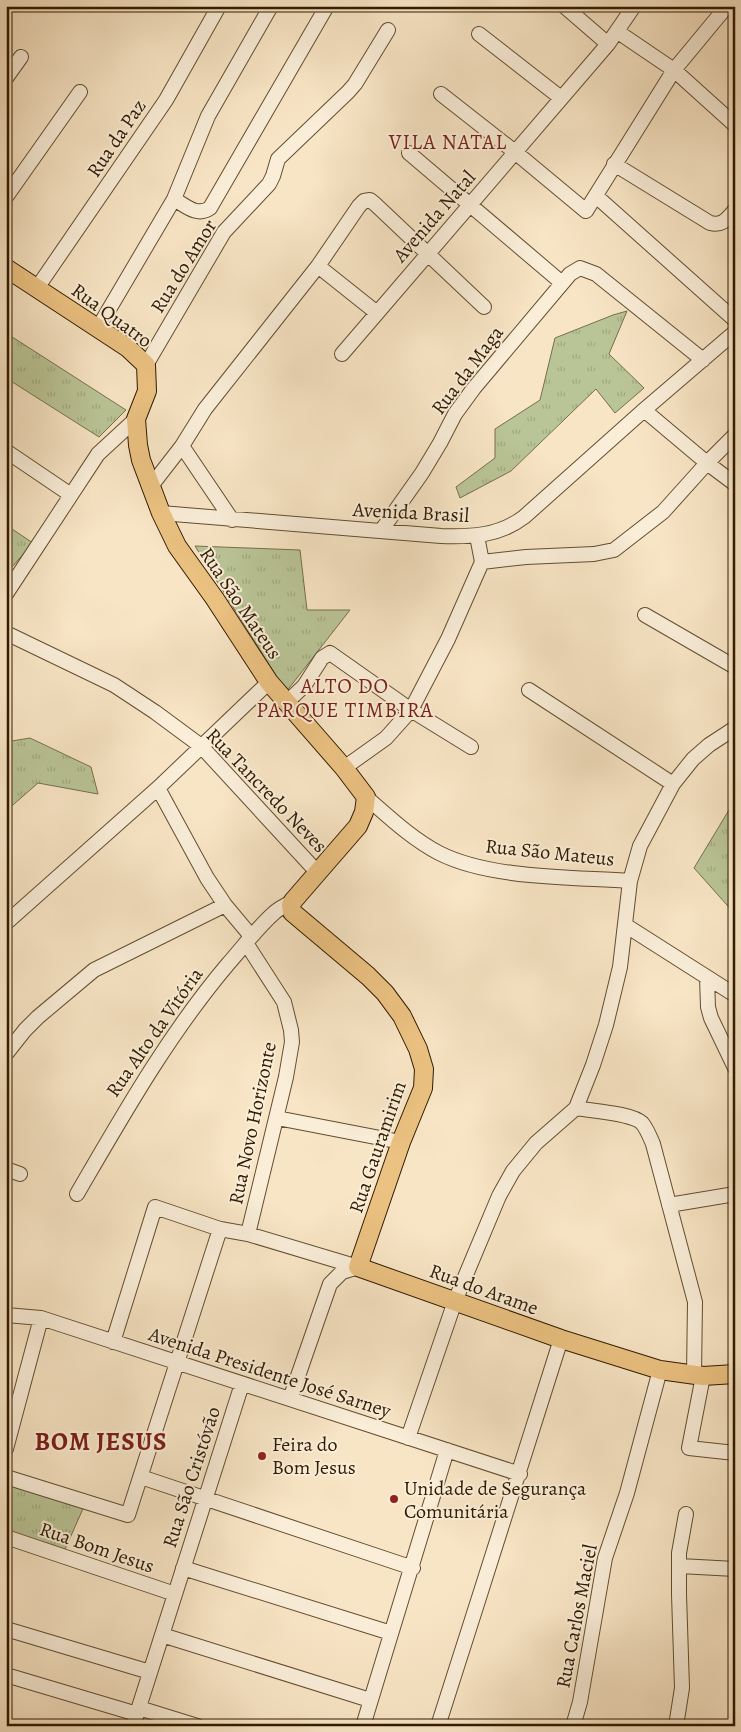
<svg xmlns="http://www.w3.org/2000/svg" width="741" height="1732" font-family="Alegreya,serif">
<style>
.grass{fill:url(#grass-tufts);stroke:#75704c}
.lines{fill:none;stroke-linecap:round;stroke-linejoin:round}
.minor-casing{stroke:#624e31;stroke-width:16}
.major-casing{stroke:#301b00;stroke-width:20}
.minor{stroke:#faeed9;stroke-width:14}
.major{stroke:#ecc282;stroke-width:18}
.poi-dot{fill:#8f2418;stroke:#faeed9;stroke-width:2}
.labels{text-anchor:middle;stroke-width:4;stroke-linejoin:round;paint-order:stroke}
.street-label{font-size:20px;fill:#301b00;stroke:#faeed9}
.poi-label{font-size:20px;fill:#301b00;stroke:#faeed9;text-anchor:start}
.neighbourhood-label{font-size:21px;letter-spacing:1px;fill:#7a1f14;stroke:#faeed9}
.district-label{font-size:25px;font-weight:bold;letter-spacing:1px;fill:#7a1f14;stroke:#faeed9}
</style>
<defs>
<pattern id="grass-tufts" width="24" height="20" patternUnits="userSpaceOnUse" patternTransform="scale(1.25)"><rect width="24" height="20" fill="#bac597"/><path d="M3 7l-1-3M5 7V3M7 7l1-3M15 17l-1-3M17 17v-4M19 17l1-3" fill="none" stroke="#a0a980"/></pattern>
</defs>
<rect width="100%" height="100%" fill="#f8e5c5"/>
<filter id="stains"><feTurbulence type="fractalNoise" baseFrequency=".004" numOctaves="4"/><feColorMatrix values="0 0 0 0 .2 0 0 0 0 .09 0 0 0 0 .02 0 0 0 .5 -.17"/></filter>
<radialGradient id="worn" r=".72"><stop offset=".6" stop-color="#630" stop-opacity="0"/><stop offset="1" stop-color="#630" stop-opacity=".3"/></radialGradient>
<path class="grass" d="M627 311 609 354 644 388 615 413 596 389 511 471 460 498 456 487 495 458V429L540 400 555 338 613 315Z
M6 333 126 410 99 437 6 378Z
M6 525 33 543 12 567 6 563Z
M195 546 300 550 307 610H350L286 692Z
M6 737 12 741 30 738 91 767 98 794 38 783 6 811Z
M735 800V914L694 868Z
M6 1477 86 1502 62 1556 6 1537Z"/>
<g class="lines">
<defs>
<path id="minor" d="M564 6 608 44
M618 32 674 70 735 125
M479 34 561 98
M6 78 21 57
M441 94 515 152 586 211 674 70 727 6
M409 153 562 283
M614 164 710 223C723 226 727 219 735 210
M596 196 735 320
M6 197 80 92
M174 199C186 206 197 217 210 208L327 6
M318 266 377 313
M37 288 166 100 219 6
M98 328 174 199 208 116 271 6
M342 354 608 44 634 6
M146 365 224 232 269 184 273 176 278 159 348 92 355 84 388 30
M644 410 707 463 735 484
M6 451 71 495
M151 486 182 446
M161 513 441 536C471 537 499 536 524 517L644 410 735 332
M232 520 182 446 205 409 318 266 359 206 364 201 370 200 375 204 484 307
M381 531 422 473 440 443 455 414 474 388 570 274 580 268 596 274 703 360
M482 562 526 557 594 554 614 550 663 512 707 463 735 435
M6 594 98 454 136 419
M645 615 735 667
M6 633 114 685 155 712 201 746 317 872
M529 690 673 784
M287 702 304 686 322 658 330 653 411 710 471 747
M344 768 386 738 411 710 448 639 482 562 477 536
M158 788 207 878 225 905 251 936
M366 797C389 817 412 839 439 853 490 879 572 877 630 881
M6 923 158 788 269 682
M625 925 735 995
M246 943 284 1002 291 1030 292 1042 286 1077 248 1234
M707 978 708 1007 711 1018 735 1068
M6 1054 25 1030 38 1017 94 970 225 905
M576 1108C591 1111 632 1113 642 1123 647 1129 650 1137 653 1144L695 1302 694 1375
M277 1118 401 1142
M6 1169 20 1174
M77 1194C123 1115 168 1035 228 964 243 947 257 928 274 913 279 908 287 905 293 901
M669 1205 735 1194
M6 1315 41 1318 520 1474
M113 1342 155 1207 220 1229 248 1234 358 1267
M703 1376 689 1448 735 1453
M290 1399 330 1284 342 1272 358 1267
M408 1438 455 1301 499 1196 513 1171 536 1143 576 1108 593 1065 606 1025 620 967 630 881 640 846 673 784 693 759 709 745 735 728
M6 1449 41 1318
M6 1477 128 1515 220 1229
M141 1477 413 1568
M6 1537 175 1594
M680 1566 735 1569
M183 1568 391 1633
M6 1629 150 1672
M162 1635 370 1700
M6 1675 137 1714
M139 1708 197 1726
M133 1726 242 1384
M363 1726 447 1450
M438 1726C479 1597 521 1468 561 1339
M573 1726 580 1702 605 1558 627 1493 660 1370
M676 1726 682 1688 679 1594V1553L686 1514"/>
<path id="major" d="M6 268 128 348 146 365 147 391 136 419 138 445 141 460 161 513 177 546 215 599 269 682 344 768 366 797 364 812 358 826 293 901 291 905 292 912 368 976 385 993 402 1016 418 1049 424 1069 423 1088 401 1142 358 1267 561 1339 660 1370 703 1376 735 1374"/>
</defs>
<use href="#minor" class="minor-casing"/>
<use href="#major" class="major-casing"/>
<use href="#minor" class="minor"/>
<use href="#major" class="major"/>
</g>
<g class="poi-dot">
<circle cx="262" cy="1456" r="5"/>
<circle cx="394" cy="1499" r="5"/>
</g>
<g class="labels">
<g class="street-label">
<text transform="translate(116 138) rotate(-56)" y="7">Rua da Paz</text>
<text transform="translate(434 216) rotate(-49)" y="7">Avenida Natal</text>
<text transform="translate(183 266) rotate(-58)" y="7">Rua do Amor</text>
<text transform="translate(112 315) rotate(36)" y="7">Rua Quatro</text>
<text transform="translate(467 370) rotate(-53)" y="7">Rua da Maga</text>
<text transform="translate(411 512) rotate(3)" y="7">Avenida Brasil</text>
<text transform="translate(241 603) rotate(56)" y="7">Rua São Mateus</text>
<text transform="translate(267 790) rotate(46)" y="7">Rua Tancredo Neves</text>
<text transform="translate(550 852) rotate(6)" y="7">Rua São Mateus</text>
<text transform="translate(154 1032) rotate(-55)" y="7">Rua Alto da Vitória</text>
<text transform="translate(252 1123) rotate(-78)" y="7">Rua Novo Horizonte</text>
<text transform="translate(377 1147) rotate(-71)" y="7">Rua Gauramirim</text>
<text transform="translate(484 1289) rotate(20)" y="7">Rua do Arame</text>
<text transform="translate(270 1372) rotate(18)" y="7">Avenida Presidente José Sarney</text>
<text transform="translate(191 1477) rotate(-72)" y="7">Rua São Cristóvão</text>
<text transform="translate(97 1547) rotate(19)" y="7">Rua Bom Jesus</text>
<text transform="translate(576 1616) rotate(-79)" y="7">Rua Carlos Maciel</text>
</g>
<g class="poi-label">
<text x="272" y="1451">Feira do<tspan x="272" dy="23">Bom Jesus</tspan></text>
<text x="404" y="1495">Unidade de Segurança<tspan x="404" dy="23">Comunitária</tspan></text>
</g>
<g class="neighbourhood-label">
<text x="448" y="149">VILA NATAL</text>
<text x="345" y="693">ALTO DO<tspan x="345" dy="24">PARQUE TIMBIRA</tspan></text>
</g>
<g class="district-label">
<text x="101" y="1450">BOM JESUS</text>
</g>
</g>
<rect width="741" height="1732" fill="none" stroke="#f8e5c5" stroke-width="25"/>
<rect x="8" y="8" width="726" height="1717" fill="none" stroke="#301b00" stroke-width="2.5"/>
<rect x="12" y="12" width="716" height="1707" fill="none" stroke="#301b00"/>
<rect width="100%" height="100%" filter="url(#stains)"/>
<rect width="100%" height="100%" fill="url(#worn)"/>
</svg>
